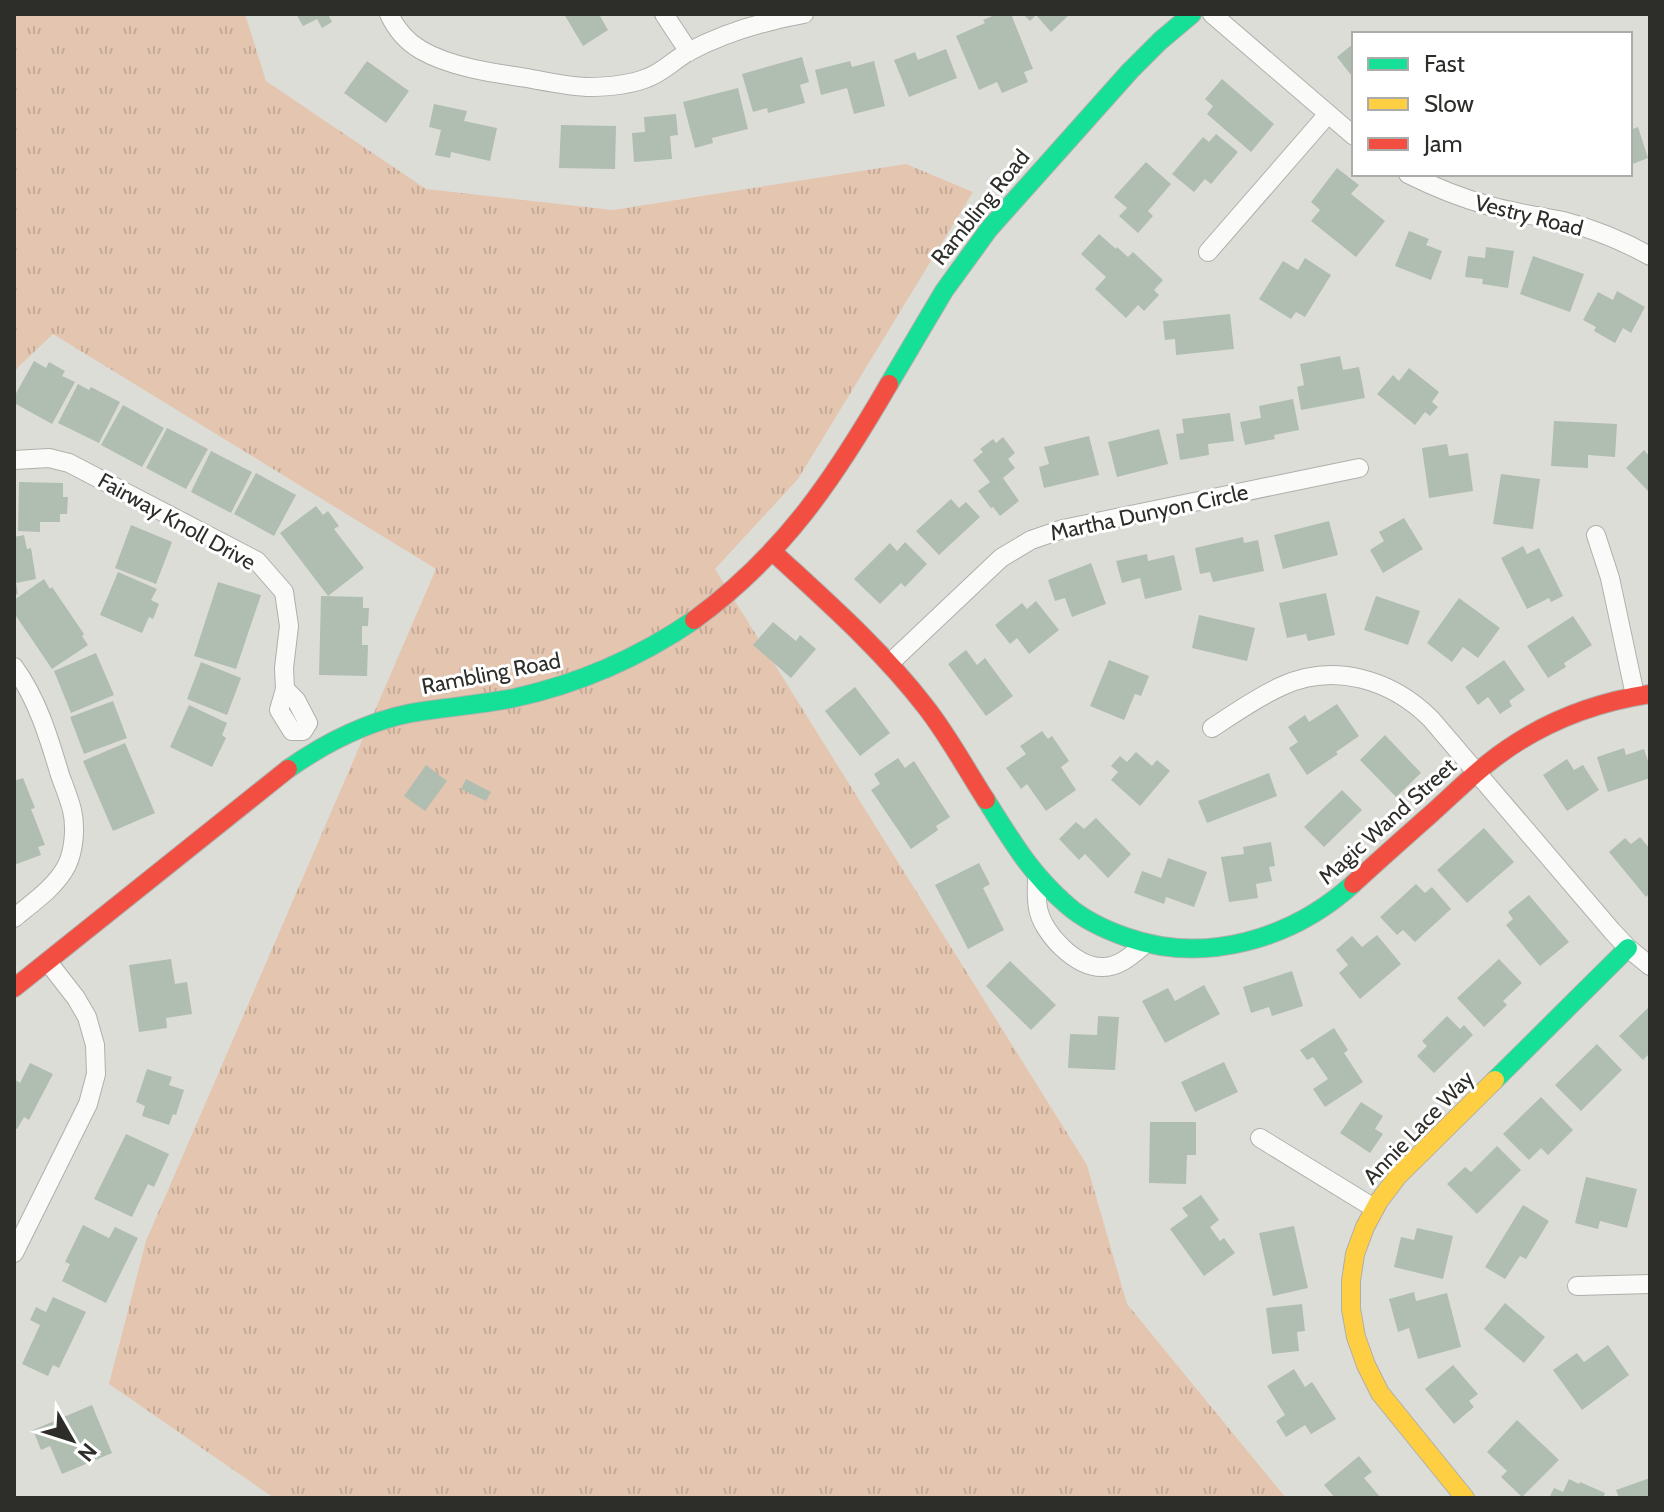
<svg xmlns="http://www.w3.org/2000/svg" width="1664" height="1512" font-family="Cabin,sans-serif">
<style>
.grass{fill:url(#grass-tufts)}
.building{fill:#b0bdb1}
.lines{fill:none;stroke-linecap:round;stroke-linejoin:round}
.street-casing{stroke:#afafab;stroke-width:20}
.fast-casing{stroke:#afafab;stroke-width:20}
.slow-casing{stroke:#afafab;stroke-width:20}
.jam-casing{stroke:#afafab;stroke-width:20}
.street{stroke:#fafaf9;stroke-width:18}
.fast{stroke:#16e098;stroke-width:18}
.slow{stroke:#ffcf43;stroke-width:18}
.jam{stroke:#f24e42;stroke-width:18}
.labels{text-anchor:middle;stroke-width:6;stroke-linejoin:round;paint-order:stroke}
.street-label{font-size:22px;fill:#2d2e2a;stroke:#fff}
</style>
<defs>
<pattern id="grass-tufts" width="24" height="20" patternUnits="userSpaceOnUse" patternTransform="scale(2)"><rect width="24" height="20" fill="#e4c5af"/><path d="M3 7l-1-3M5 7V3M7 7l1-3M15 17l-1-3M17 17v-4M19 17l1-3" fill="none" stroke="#c4aa97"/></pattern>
</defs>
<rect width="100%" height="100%" fill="#ddddd8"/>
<path class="grass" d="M14 14H245L266 81 426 189 613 210 906 164 973 192 798 479 715 569 1087 1165 1127 1304 1286 1498H274L109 1384 146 1241 436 569 53 334 14 371Z"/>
<path class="building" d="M296 14H328L332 22 322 28 317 19 303 26Z
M564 14H603L600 16 608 30 583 46Z
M997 14H1011L1033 69 1024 72 1028 82 1002 93 997 82 979 90 956 36 985 23 983 20Z
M1023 14H1070L1051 32 1036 15 1030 21Z
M1354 43V73L1351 75 1337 57Z
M946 49 957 78 909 97 894 60 915 52 918 60Z
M802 57 809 82 800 85 805 103 768 113 767 108 753 112 742 74Z
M367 61 409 91 386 123 344 93Z
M850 61 852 67 874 61 885 106 854 114 847 88 821 95 815 70Z
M1222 79 1274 124 1251 152 1207 114 1213 106 1205 99Z
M738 88 748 129 712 138 713 143 695 148 683 102Z
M434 104 467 111 464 121 497 128 490 161 451 152 450 158 435 155 441 130 429 127Z
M676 114 678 135 670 136 672 159 634 162 632 133 645 132 644 117Z
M561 125 616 126 615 169 559 168Z
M1638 127 1648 158 1630 165V130Z
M1216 134 1238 152 1211 184 1205 179 1194 192 1172 174 1203 137 1209 142Z
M1146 162 1171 184 1148 211 1153 216 1138 233 1119 216 1127 208 1114 197Z
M1337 168 1359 185 1351 194 1385 221 1356 257 1311 221 1320 210 1311 202Z
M1409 231 1429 239 1426 245 1442 251 1431 280 1395 266Z
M1099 234 1116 249 1117 247 1128 257 1133 252 1163 280 1154 290 1159 295 1144 311 1138 305 1126 318 1095 289 1106 277 1081 254Z
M1486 247 1514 251 1508 288 1482 284 1483 279 1465 277 1468 256 1485 258Z
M1533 256 1584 274 1570 312 1520 294Z
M1305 258 1331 275 1305 317 1296 312 1291 319 1259 299 1283 261 1298 270Z
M1617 291 1645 307 1631 333 1623 328 1615 343 1594 331 1596 327 1583 320 1598 292 1613 300Z
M1230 314 1234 349 1176 355 1175 339 1165 340 1163 321Z
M1340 356 1343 370 1359 367 1365 398 1301 410 1297 387 1304 385 1300 364Z
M34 361 46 368 49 362 65 371 62 376 75 382 52 424 14 403V397Z
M1409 368 1439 392 1432 402 1438 407 1430 416 1425 412 1415 425 1377 394 1393 375 1399 381Z
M78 384 89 390 91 387 120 402 99 443 58 423Z
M1293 399 1299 430 1274 435 1275 439 1245 445 1240 422 1261 418 1259 406Z
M123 405 164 428 142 467 101 445Z
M1230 413 1234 441 1208 444 1209 455 1180 460 1176 434 1184 433 1182 419Z
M1554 421 1617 424 1615 457 1588 455V468L1551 466Z
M167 428 208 449 186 489 146 468Z
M1159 429 1168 464 1117 477 1108 442Z
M1089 436 1099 475 1044 488 1039 467 1049 464 1044 447Z
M1003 437 1015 453 1008 459 1015 468 1003 478 1019 501 1000 516 993 507 991 508 978 491 990 482 973 460 983 452 980 449 993 439 996 443Z
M1447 444 1449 456 1468 453 1473 491 1429 498 1422 448Z
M1644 450 1650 457V493L1626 468Z
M211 451 252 472 231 513 191 492Z
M256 473 296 495 274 536 234 514Z
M1501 474 1540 479 1533 529 1493 524Z
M19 482 63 483V497H68L67 514H60V522H40V532L18 531Z
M951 499 959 508 966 502 980 517 939 555 916 531Z
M316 506 323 515 328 511 339 526 334 529 364 568 328 596 280 533Z
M1404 518 1423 549 1383 573 1370 550 1384 541 1379 532Z
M1329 521 1338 555 1283 569 1274 535Z
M131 525 172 542 156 584 115 568Z
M24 535 27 549 31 548 36 579 16 583 18 594 14 595V537Z
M1243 537 1244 543 1258 540 1264 571 1213 582 1210 572 1200 574 1195 548Z
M905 542 927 564 905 587 901 583 880 604 854 579 890 543 897 551Z
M1523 546 1527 554 1539 548 1563 596 1551 602 1549 598 1527 609 1501 558Z
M1147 554 1148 561 1174 555 1182 590 1145 599 1140 578 1122 583 1116 561Z
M1091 563 1106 604 1072 617 1065 598 1055 601 1048 580Z
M118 572 157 589 151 600 159 604 153 619 149 617 142 633 100 615Z
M44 579 50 589 52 587 84 634 82 636 88 645 52 669 14 613V600Z
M218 582 261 595 236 669 194 656Z
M1326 593 1335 635 1308 641 1306 634 1287 638 1279 603Z
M321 596 363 597V608H369L368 626H362V645H368L367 676 319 675Z
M1376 596 1420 611 1408 645 1364 630Z
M1459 598 1500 628 1478 658 1463 647 1452 662 1427 643Z
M1036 601 1059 630 1029 654 1017 638 1010 644 995 625 1022 603 1027 609Z
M1199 615 1255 628 1247 661 1192 648Z
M1573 616 1592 645 1564 663 1566 667 1548 678 1527 646Z
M773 622 796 641 800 635 816 649 791 678 753 645Z
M966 650 977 665 985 658 1013 696 986 716 948 664Z
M96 653 114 695 71 713 54 671Z
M1109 660 1149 676 1141 696 1135 694 1124 720 1090 706Z
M1504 660 1525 690 1509 701 1512 706 1500 714 1488 697 1478 705 1465 687Z
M201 662 241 678 227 715 187 699Z
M855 687 890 733 860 756 825 711Z
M113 701 127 738 84 754 70 717Z
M1337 704 1359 736 1336 752 1338 754 1307 775 1289 748 1298 742 1288 727 1305 715 1309 722Z
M189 705 227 723 222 735 226 738 212 767 170 747Z
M1042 731 1048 739 1052 736 1069 761 1061 767 1076 790 1046 811 1027 784 1021 789 1006 768 1026 754 1020 746Z
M1385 735 1421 773 1396 797 1360 760Z
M125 743 155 813 113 831 83 761Z
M1624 748 1626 755 1644 749 1650 767V778L1608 792 1597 757Z
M1136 752 1152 766 1157 760 1170 771 1140 806 1111 780 1118 772 1111 766 1120 756 1127 762Z
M898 758 905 768 914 761 950 817 936 826 938 830 911 849 871 790 880 784 874 774Z
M1567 759 1574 770 1583 765 1599 790 1567 811 1543 775Z
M426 765 447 781 425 811 404 796Z
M1269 773 1277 796 1207 823 1198 801Z
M23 778 35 808 31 809 45 845 38 847 41 855 14 865V781Z
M466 779 491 792 486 801 461 789Z
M1342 790 1362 810 1324 847 1304 827Z
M1096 818 1131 854 1108 878 1085 854 1079 860 1059 839 1076 822 1084 829Z
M1484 828 1514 862 1467 903 1437 870Z
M1640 837 1650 849V893L1646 897 1609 852 1625 838 1631 844Z
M1271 842 1275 866 1269 867 1272 881 1256 884 1258 898 1229 902 1221 857 1244 854 1243 847Z
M1168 858 1207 872 1194 907 1166 897 1164 904 1134 893 1142 871 1161 878Z
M979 863 990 884 983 888 1004 930 968 949 935 885Z
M1416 884 1425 893 1432 887 1451 909 1415 942 1403 930 1397 935 1380 917Z
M1529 895 1569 942 1540 966 1506 925 1513 919 1508 912Z
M1377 935 1401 964 1360 999 1339 973 1348 965 1336 950 1352 936 1362 947Z
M171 959 175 984 187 982 192 1014 166 1018 167 1028 139 1032 129 965Z
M1499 959 1522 983 1503 1001 1507 1005 1484 1027 1457 998Z
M1010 961 1056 1005 1031 1030 986 986Z
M1292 971 1303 1006 1272 1016 1269 1007 1251 1013 1243 987Z
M1204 985 1220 1014 1165 1043 1142 1001 1168 988 1175 1001Z
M1650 1006V1053L1643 1060 1619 1036Z
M1098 1016 1119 1017 1115 1070 1068 1068 1070 1034 1097 1035Z
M1447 1016 1460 1029 1464 1025 1473 1035 1434 1073 1417 1056 1427 1046 1422 1041Z
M1334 1028 1348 1050 1344 1053 1363 1082 1325 1107 1313 1089 1328 1079 1313 1057 1307 1060 1300 1050Z
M1597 1044 1622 1070 1581 1111 1555 1085Z
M1224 1062 1238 1092 1195 1112 1181 1082Z
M30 1063 53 1074 29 1120 24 1117 17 1129 14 1128V1079L20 1083Z
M147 1069 172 1077 169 1085 184 1090 176 1115 173 1114 169 1125 142 1116 145 1106 136 1102Z
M1541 1097 1573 1130 1548 1155 1541 1148 1529 1160 1503 1134Z
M1361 1102 1383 1116 1375 1129 1383 1134 1370 1153 1340 1133Z
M1150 1122H1196V1155H1187L1186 1184 1149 1183Z
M126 1134 169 1154 154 1187 148 1184 132 1217 94 1199Z
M1497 1146 1521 1170 1477 1214 1447 1184 1465 1167 1471 1172Z
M1586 1177 1637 1189 1627 1228 1600 1221 1598 1229 1575 1223Z
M1201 1195 1219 1220 1210 1227 1220 1241 1224 1238 1235 1253 1204 1276 1170 1229 1188 1216 1182 1208Z
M1523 1205 1549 1221 1526 1259 1520 1256 1505 1279 1485 1267Z
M83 1225 109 1238 115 1227 138 1238 106 1303 62 1281 70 1264 65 1262Z
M1294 1226 1308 1288 1273 1296 1259 1233Z
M1417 1228 1453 1236 1443 1279 1394 1267 1401 1237 1414 1240Z
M1414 1292 1416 1301 1447 1293 1461 1347 1418 1359 1409 1328 1398 1332 1389 1299Z
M53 1297 86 1312 59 1368 53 1365 48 1376 22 1364 40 1325 30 1320 36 1307 46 1312Z
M1505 1303 1545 1337 1524 1363 1484 1329Z
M1302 1304 1305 1331 1297 1332 1299 1351 1272 1354 1266 1308Z
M1608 1345 1629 1375 1582 1410 1553 1370 1577 1353 1584 1362Z
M1453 1365 1478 1394 1469 1401 1474 1407 1454 1424 1425 1389Z
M1294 1369 1305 1387 1312 1382 1336 1419 1311 1434 1305 1425 1286 1437 1276 1421 1285 1415 1267 1386Z
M92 1405 112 1453 62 1474 50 1446 41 1450 33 1430Z
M1517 1420 1559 1460 1522 1497 1501 1477 1507 1471 1487 1452Z
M1359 1456 1372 1472 1364 1478 1381 1498H1335L1324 1485Z
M1650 1478V1498H1619L1616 1490Z
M1569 1479 1579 1484 1580 1482 1605 1493 1603 1498H1549L1554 1488 1563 1492Z"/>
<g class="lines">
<defs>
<path id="street" d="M389 14C396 29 407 42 421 50 450 67 493 73 527 78 547 82 567 86 587 87 606 87 629 85 647 78 662 73 674 60 688 52 724 33 764 21 804 14
M664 14 689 52
M1212 14 1354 136
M1408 174C1434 187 1461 198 1490 206 1514 213 1539 216 1563 221 1594 229 1623 241 1650 256
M1208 252 1328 114
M14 460 49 458 69 463 257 561 284 592 289 626 284 668 285 689 279 710 292 731H303
M1596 535 1610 578 1635 695
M890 663 1001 558 1031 540 1063 529 1359 468
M14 667C37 698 49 738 60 775 64 786 69 798 72 810 76 827 74 850 67 865 56 887 32 903 14 918
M285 689 296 700 308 723 303 731
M1212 728C1235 713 1257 697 1282 686 1335 662 1392 680 1431 719L1612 931 1628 948 1650 966
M1037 877C1037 887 1036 898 1038 908 1042 933 1076 968 1103 967 1120 967 1133 954 1145 944
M1260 1138 1374 1208
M14 1253 88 1104 96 1074 95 1045 87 1017 76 998 48 962
M1577 1286 1650 1284"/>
<path id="fast" d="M889 384 944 291 989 229 1130 71 1160 41 1192 14
M288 769C325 743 366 722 411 713 445 707 480 705 514 698 578 684 640 657 694 620
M986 800C1012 841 1030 873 1067 905 1084 920 1106 930 1126 937 1205 965 1292 939 1353 884
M1495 1080 1628 948"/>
<path id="slow" d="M1465 1498 1380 1393 1366 1365 1356 1337 1351 1309V1281L1355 1254 1365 1227 1379 1201 1398 1176 1495 1080"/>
<path id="jam" d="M773 552C826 601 881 649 925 706 948 735 966 769 986 800
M694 620C784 554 834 479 889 384
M1353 884C1379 860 1405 837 1431 814 1450 797 1467 780 1487 764 1534 726 1590 703 1650 694
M14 988 288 769"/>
</defs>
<use href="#street" class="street-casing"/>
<use href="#fast" class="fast-casing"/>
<use href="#slow" class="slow-casing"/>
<use href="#jam" class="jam-casing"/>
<use href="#street" class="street"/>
<use href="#fast" class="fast"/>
<use href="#slow" class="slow"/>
<use href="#jam" class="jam"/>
</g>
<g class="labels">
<g class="street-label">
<text transform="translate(980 207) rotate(-51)" y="8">Rambling Road</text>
<text transform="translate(1529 215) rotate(14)" y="8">Vestry Road</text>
<text transform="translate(1149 512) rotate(-12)" y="8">Martha Dunyon Circle</text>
<text transform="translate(177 521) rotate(29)" y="8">Fairway Knoll Drive</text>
<text transform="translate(491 673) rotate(-11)" y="8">Rambling Road</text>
<text transform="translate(1387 821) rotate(-42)" y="8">Magic Wand Street</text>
<text transform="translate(1418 1127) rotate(-46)" y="8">Annie Lace Way</text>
</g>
</g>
<rect width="1664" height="1512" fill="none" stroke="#2d2e2a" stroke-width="32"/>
<rect x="1352" y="32" width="280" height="144" fill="#ffffff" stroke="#ababaa" stroke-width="2"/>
<rect x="1368" y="58" width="40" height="12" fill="#16e098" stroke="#ababaa" stroke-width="2"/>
<text x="1424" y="72" font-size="24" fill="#2d2e2a">Fast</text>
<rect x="1368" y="98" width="40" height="12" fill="#ffcf43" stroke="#ababaa" stroke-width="2"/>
<text x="1424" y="112" font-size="24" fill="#2d2e2a">Slow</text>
<rect x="1368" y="138" width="40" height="12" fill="#f24e42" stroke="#ababaa" stroke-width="2"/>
<text x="1424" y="152" font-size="24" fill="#2d2e2a">Jam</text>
<g transform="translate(72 1440) rotate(129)" stroke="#ffffff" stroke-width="6" paint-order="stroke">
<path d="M0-6L14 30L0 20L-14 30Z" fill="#2d2e2a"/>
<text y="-12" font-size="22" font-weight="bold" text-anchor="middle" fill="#2d2e2a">N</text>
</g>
</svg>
